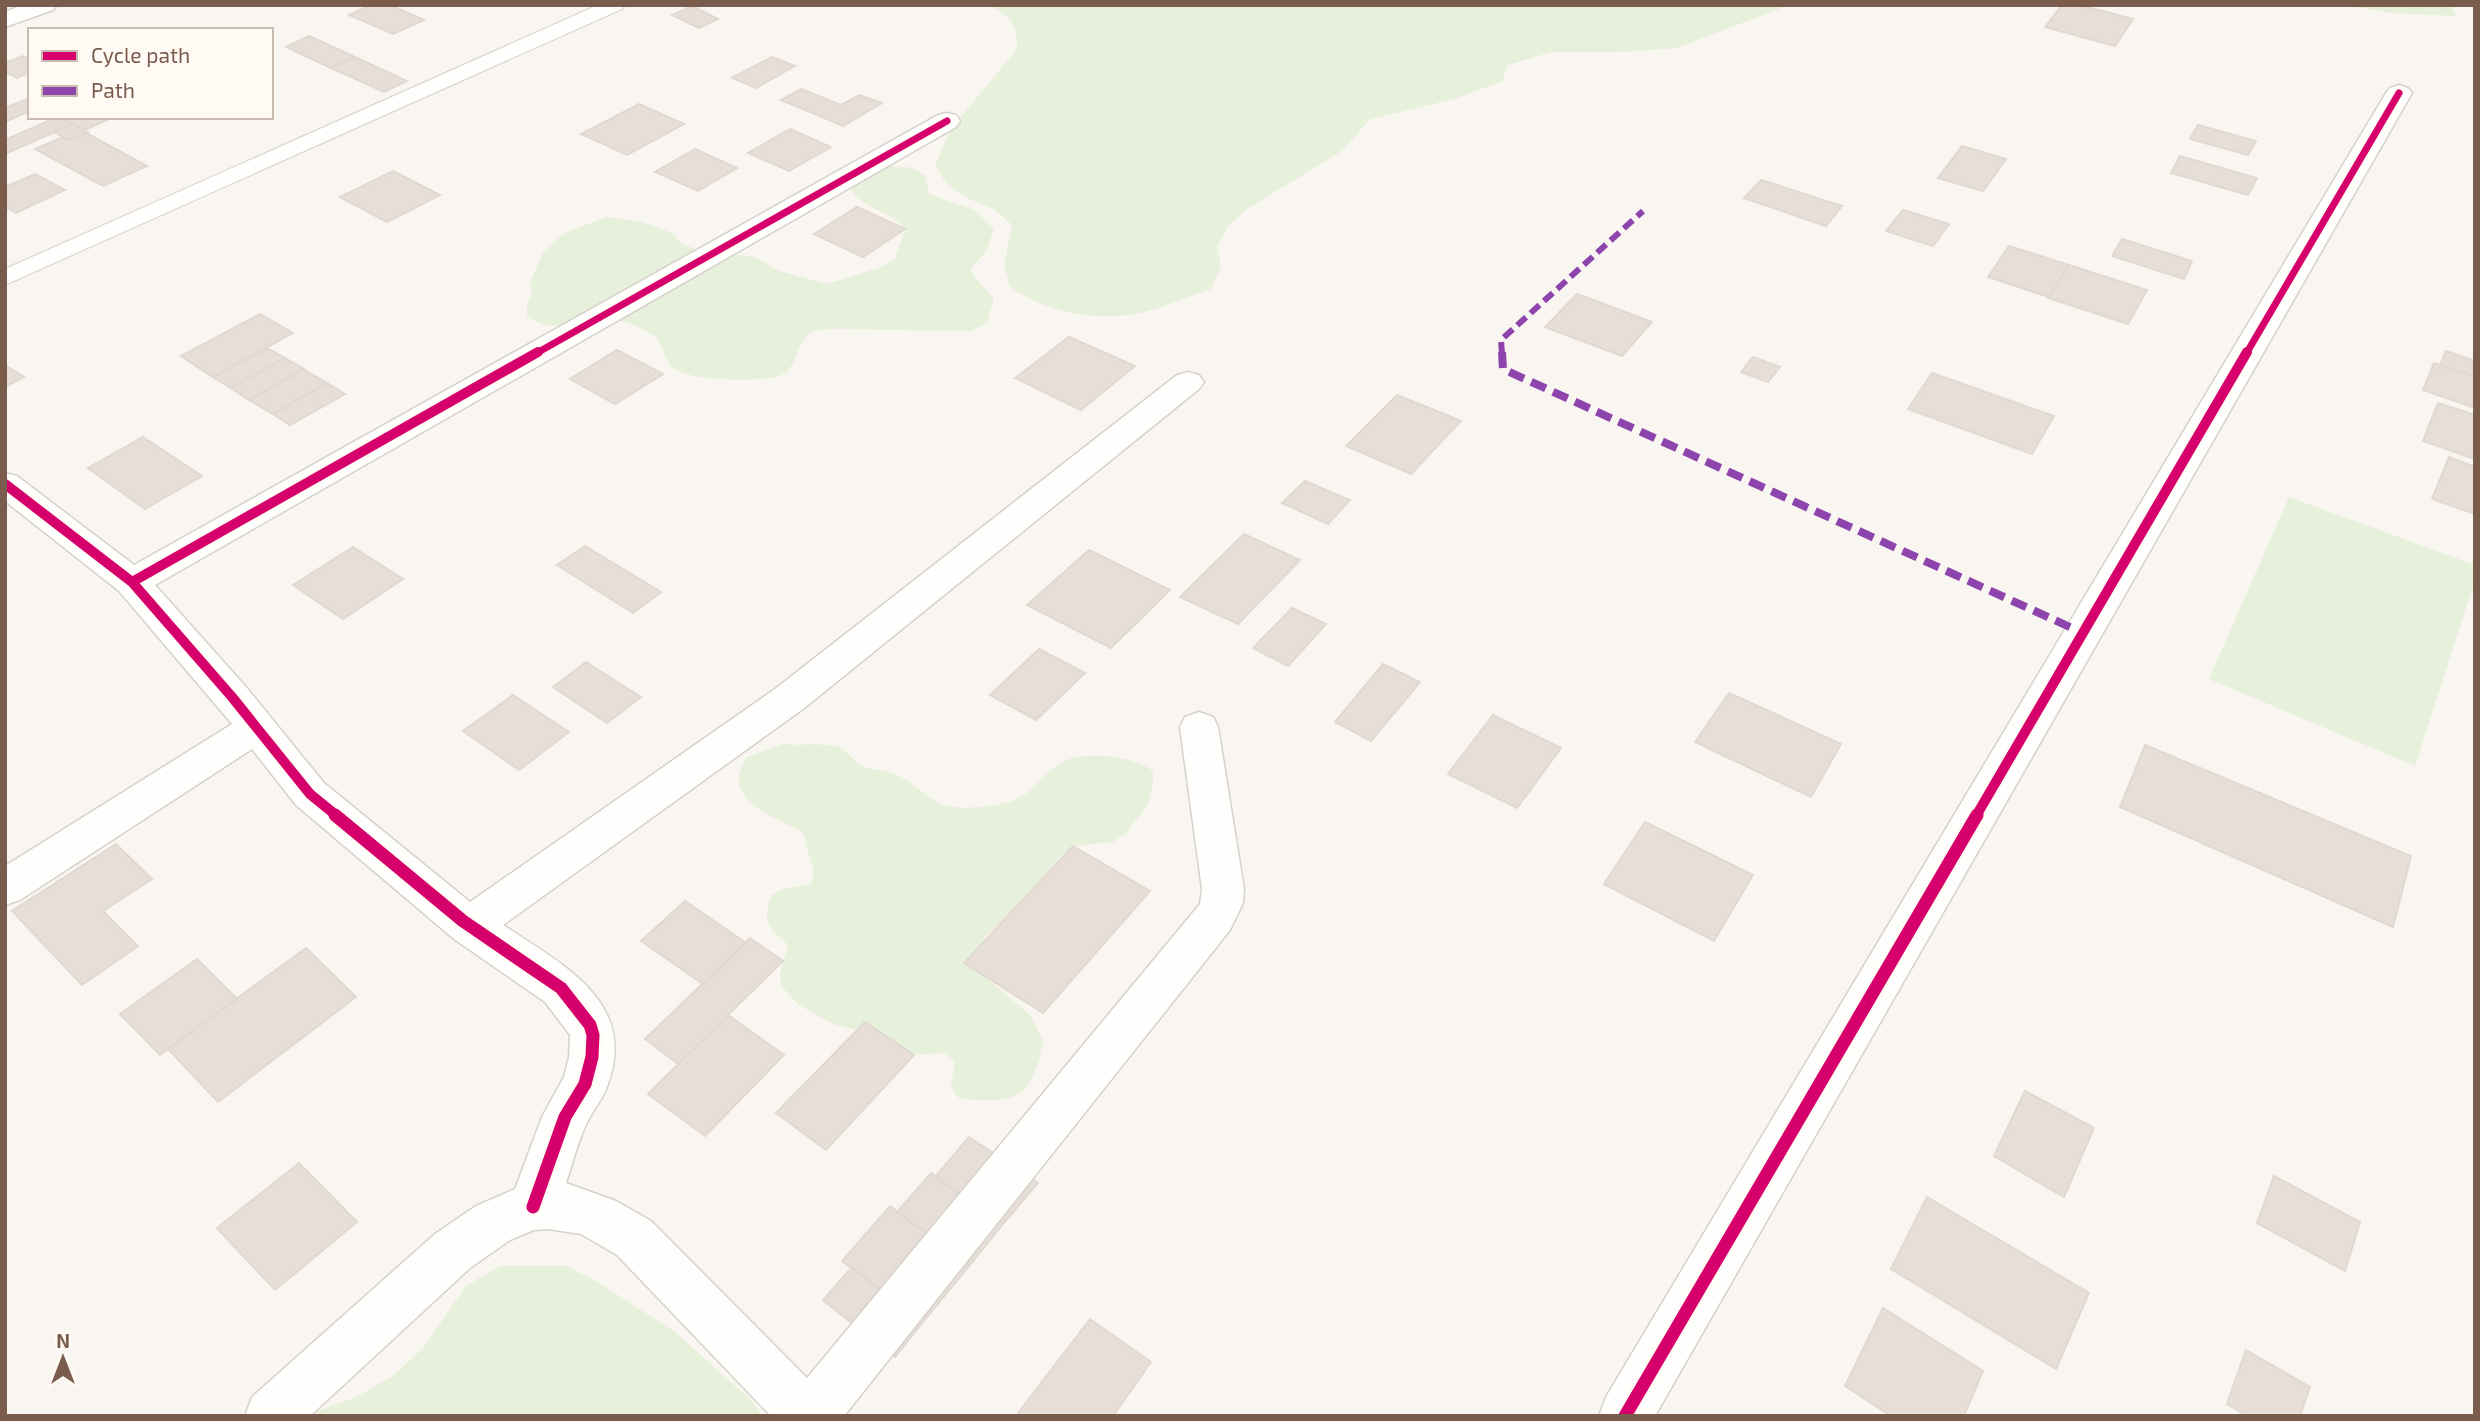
<svg xmlns="http://www.w3.org/2000/svg" width="2480" height="1421" font-family="'Exo 2',sans-serif">
<style>
.green{fill:#e7f0db}
.building{fill:#e6ded7;stroke:#e2d8d2;stroke-width:2}
.lines{fill:none;stroke-linecap:round;stroke-linejoin:round}
.service-casing{stroke:#d7d1cb;stroke-width:2}
.minor-casing{stroke:#d7d1cb;stroke-width:3}
.service{fill:#fefefd;fill-rule:evenodd}
.minor{fill:#fefefd;fill-rule:evenodd}
.quiet-far1{stroke:#8e44ad;stroke-width:6;stroke-dasharray:12 6;stroke-linecap:butt}
.quiet{stroke:#8e44ad;stroke-width:8;stroke-dasharray:16 8;stroke-linecap:butt}
.cycleway-far2-casing{stroke:#fffaf3;stroke-width:10}
.cycleway-far1-casing{stroke:#fffaf3;stroke-width:14}
.cycleway-casing{stroke:#fffaf3;stroke-width:18}
.cycleway-far2{stroke:#d6006c;stroke-width:7}
.cycleway-far1{stroke:#d6006c;stroke-width:10}
.cycleway{stroke:#d6006c;stroke-width:13}
</style>
<rect width="100%" height="100%" fill="#f9f5f0"/>
<path class="green" d="M990 5H1789L1677 48 1620 52H1552L1507 65 1503 81 1454 99 1369 120 1342 151 1247 209 1228 226 1217 247 1221 267 1211 289C1189 296 1167 307 1144 312 1098 323 1048 313 1010 287L1004 266 1012 225 994 209 967 198 946 183 935 165 951 129 1017 49C1017 21 1012 19 990 5Z
M2345 5H2451L2456 16 2390 13Z
M880 165 913 168 925 176 929 194 975 210 994 229 987 250 970 270C977 282 987 288 994 299L987 323 971 331 833 329C827 330 817 329 812 332 792 345 801 374 771 378 751 381 692 381 675 369 664 362 664 345 656 337 650 332 638 327 632 324 599 311 556 340 527 316V305L532 294 530 283 543 252 565 233 606 217 642 222 672 233 681 243 697 250 755 257 779 271 827 284 882 267 895 259 905 229C891 210 859 209 849 186Z
M2289 497 2475 565V580L2415 766 2209 679Z
M782 744C800 746 819 743 836 746 847 749 852 760 861 765 870 771 882 769 892 773 910 779 921 793 937 802 952 810 977 808 995 805 1032 800 1036 779 1061 763 1083 749 1134 756 1153 771V783L1148 805 1125 834 1113 842 1073 846 1060 856 1028 897 985 937 979 950 983 975 1031 1016 1043 1040C1033 1100 1015 1105 959 1098L951 1087 955 1061 945 1053 914 1055 895 1050 860 1031 833 1024 799 1005 781 986 780 973 788 945C768 927 762 923 771 896L782 889 811 884 814 873 803 833C773 815 718 800 747 757Z
M500 1266H567L593 1279 675 1332 752 1401 762 1416H312L318 1411 354 1398 393 1376 423 1348 466 1286Z"/>
<path class="building" d="M370 5H390L424 20 393 34 349 15Z
M2062 5H2080L2133 19 2115 46 2045 27Z
M692 6 718 19 699 28 672 15Z
M309 36 355 57 331 68 286 47Z
M23 56 30 60V72L17 78 5 72V63Z
M355 57 407 81 384 92 331 68Z
M772 57 795 66 756 88 732 78Z
M801 89 841 105 859 95 882 103 843 126 781 100Z
M28 99 30 111 5 122V108Z
M639 104 684 124 627 155 581 134Z
M57 117 73 124 5 154V140Z
M61 117H113L85 130Z
M73 124 88 132 69 140 54 132Z
M2198 125 2256 141 2248 155 2190 139Z
M790 129 831 147 789 171 748 153Z
M86 133 147 166 103 186 35 149 63 137 69 140Z
M1962 146 2006 159 1983 191 1938 178Z
M695 149 737 168 698 191 655 172Z
M2180 156 2257 178 2248 195 2171 173Z
M393 171 440 195 387 222 340 197Z
M35 174 65 190 16 213 5 207V187Z
M1761 180 1842 206 1826 226 1744 198Z
M857 207 905 229 863 257 814 234Z
M1903 210 1949 224 1933 246 1886 231Z
M2122 239 2192 261 2184 279 2112 256Z
M2009 246 2069 265 2049 297 1988 277Z
M2069 265 2147 290 2128 324 2048 298Z
M1577 294 1652 322 1622 356 1545 327Z
M260 314 293 333 213 377 181 356Z
M1069 337 1135 366 1081 410 1015 378Z
M267 348 285 358 231 388 213 377Z
M617 350 663 374 615 404 570 379Z
M2446 351 2475 361V376L2440 365Z
M1753 357 1780 367 1768 382 1741 372Z
M285 358 304 369 249 400 231 388Z
M2434 363 2475 376V408L2423 390Z
M5 365 24 377 5 387Z
M303 369 327 383 273 414 249 400Z
M1932 373 2054 416 2032 454 1908 409Z
M327 383 345 394 290 425 273 414Z
M1397 395 1461 421 1411 474 1346 446Z
M2438 403 2475 415V459L2423 441Z
M143 437 202 476 145 509 88 468Z
M2449 457 2475 467V514L2432 499Z
M1305 481 1350 500 1328 524 1282 503Z
M1244 534 1300 560 1238 624 1180 597Z
M585 546 661 592 633 613 557 565Z
M353 547 403 579 343 619 293 585Z
M1089 550 1170 590 1111 648 1027 605Z
M1292 608 1326 624 1288 666 1253 648Z
M1039 649 1085 673 1036 720 990 695Z
M586 662 641 697 607 723 553 687Z
M1383 664 1420 682 1371 741 1335 722Z
M1729 693 1841 744 1811 797 1695 742Z
M513 695 569 732 519 770 463 731Z
M1493 715 1561 748 1517 808 1448 774Z
M2145 745 2411 856 2393 927 2120 807Z
M1645 822 1753 875 1714 941 1604 884Z
M116 844 152 879 103 911 138 946 82 985 12 911Z
M1073 846 1150 891 1043 1013 964 963Z
M685 901 746 943 703 984 641 941Z
M750 938 783 961 678 1064 645 1039Z
M306 948 356 997 218 1102 168 1049Z
M197 959 237 999 160 1055 120 1014Z
M728 1015 784 1055 705 1136 648 1094Z
M865 1022 914 1055 826 1150 776 1113Z
M2025 1091 2094 1128 2064 1197 1994 1156Z
M969 1137 1038 1183 1003 1224 935 1177Z
M299 1163 357 1222 275 1290 217 1228Z
M931 1173 1003 1224 970 1265 897 1212Z
M2274 1176 2360 1222 2345 1271 2257 1223Z
M1927 1197 2089 1293 2056 1369 1891 1269Z
M890 1206 970 1265 923 1322 842 1261Z
M852 1267 923 1322 895 1357 823 1300Z
M1883 1308 1983 1371 1964 1416H1891L1845 1386Z
M1090 1319 1151 1362 1113 1416H1016Z
M2246 1350 2310 1387 2300 1416H2247L2227 1404Z"/>
<g class="lines">
<defs>
<path id="service" d="M598 5H625L622 9 5 285V269Z"/>
<path id="minor" d="M22 5H57L53 10 5 27V12Z
M2399 85 2408 88 2412 93 1655 1416H1599L1606 1397 2386 93 2390 88Z
M947 113 956 115 960 121 956 127 155 585 246 687 324 783 470 902 775 689 1177 375 1188 372 1199 375 1204 382 1199 389 803 709 503 925C561 964 638 1001 608 1084 603 1100 591 1112 585 1127 577 1145 572 1165 566 1183L616 1201 651 1221 807 1378 1200 904 1202 889 1180 727 1185 717 1199 712 1213 717 1218 727 1244 889 1243 903 1230 930 844 1416H771L617 1255 581 1234 548 1229 534 1230 510 1240 470 1268 310 1416H245L252 1397 435 1234 476 1206 515 1189 542 1117 564 1077 569 1057 570 1035 545 1002 454 939 296 805 252 749 20 900 5 905V866L232 724 119 591 5 501V473L17 476 134 565 938 115Z"/>
</defs>
<use href="#service" class="service-casing"/>
<use href="#minor" class="minor-casing"/>
<use href="#service" class="service"/>
<use href="#minor" class="minor"/>
<path class="quiet-far1" d="M1502 354 1501 340 1643 211"/>
<path class="quiet" d="M1502 352 1503 369 2083 633"/>
<defs>
<path id="cycleway-far2" d="M535 354 947 121
M2246 354 2399 93"/>
<path id="cycleway-far1" d="M5 484 132 582 232 697 310 794 337 816
M132 582 538 352
M1976 816 2247 352"/>
<path id="cycleway" d="M335 815 463 921 561 988 590 1025 593 1035 592 1057 585 1084 565 1117 533 1207
M1625 1416 1977 815"/>
</defs>
<use href="#cycleway-far2" class="cycleway-far2-casing"/>
<use href="#cycleway-far1" class="cycleway-far1-casing"/>
<use href="#cycleway" class="cycleway-casing"/>
<use href="#cycleway-far2" class="cycleway-far2"/>
<use href="#cycleway-far1" class="cycleway-far1"/>
<use href="#cycleway" class="cycleway"/>
</g>
<rect width="2480" height="1421" fill="none" stroke="#7a5c4d" stroke-width="14"/>
<rect x="28" y="28" width="245" height="91" fill="#fffaf3" stroke="#cabbb1" stroke-width="2"/>
<rect x="42" y="51" width="35" height="10" fill="#d6006c" stroke="#cabbb1" stroke-width="2"/>
<text x="91" y="63" font-size="21" fill="#7a5c4d">Cycle path</text>
<rect x="42" y="86" width="35" height="10" fill="#8e44ad" stroke="#cabbb1" stroke-width="2"/>
<text x="91" y="98" font-size="21" fill="#7a5c4d">Path</text>
<g transform="translate(63 1358)" stroke="#fffaf3" stroke-width="5" paint-order="stroke">
<path d="M0-5L12 26L0 18L-12 26Z" fill="#7a5c4d"/>
<text y="-10" font-size="19" font-weight="bold" text-anchor="middle" fill="#7a5c4d">N</text>
</g>
</svg>
